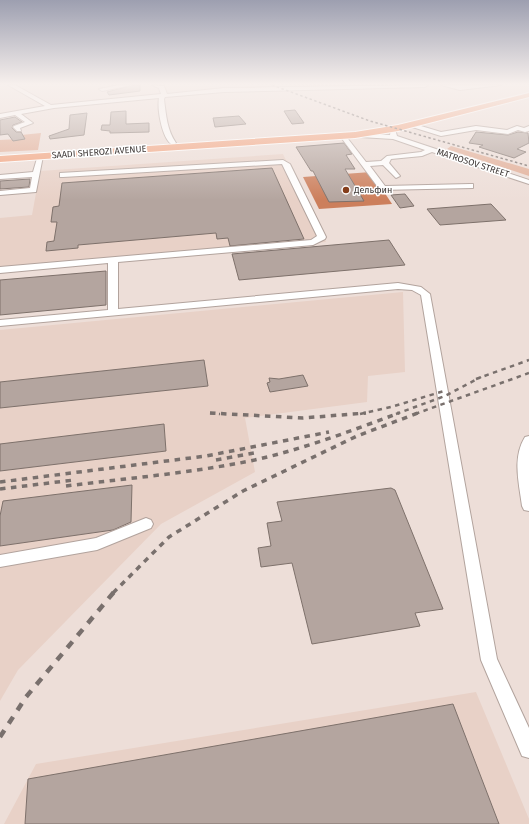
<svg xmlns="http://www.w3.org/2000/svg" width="529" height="824" font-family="'Fira Sans',sans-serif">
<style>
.built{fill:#e8d1c7}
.green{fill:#e1ad96}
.water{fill:#cc7f5c}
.building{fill:#b4a59f;stroke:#7e716b}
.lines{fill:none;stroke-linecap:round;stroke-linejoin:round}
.minor-casing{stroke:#b2a39d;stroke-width:2}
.highway-casing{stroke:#fff;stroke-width:2}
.minor{fill:#fff;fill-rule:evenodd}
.highway{fill:#f2a27d;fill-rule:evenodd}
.rail-far3{stroke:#79706d;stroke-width:1.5;stroke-dasharray:2.5 2.5;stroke-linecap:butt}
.rail-far2{stroke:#79706d;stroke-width:2.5;stroke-dasharray:4.5 4.5;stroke-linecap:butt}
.rail-far1{stroke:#79706d;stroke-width:3.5;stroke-dasharray:5.5 5.5;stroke-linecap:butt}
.rail{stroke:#79706d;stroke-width:4.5;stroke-dasharray:8 8;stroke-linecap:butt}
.poi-dot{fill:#853e1b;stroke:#fff;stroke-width:1.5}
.labels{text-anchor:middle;stroke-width:3;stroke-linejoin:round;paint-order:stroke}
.far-street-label{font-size:9px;fill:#3c3634;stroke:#fff}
.far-poi-label{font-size:9px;fill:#3c3634;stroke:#fff;text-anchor:start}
</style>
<rect width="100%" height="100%" fill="#edded8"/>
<path class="built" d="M283 154 326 242 0 270V218L32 215 40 171Z
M403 292 405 372 368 376 367 402 245 418 255 472 161 524 18 670 0 701V330Z
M476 692 529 819V824H4L36 764Z"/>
<path class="green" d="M41 133 38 150 0 152V140L19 139 21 135Z
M451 146 529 169V176L447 149Z"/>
<path class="water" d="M371 172 392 204 319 209 303 177Z"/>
<path class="building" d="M133 85H140V91L109 95 107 92Z
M295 110 304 123 292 124 284 111Z
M126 111V124L149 123V132L110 133V131L101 130 102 125H110L111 112Z
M87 113 84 135 50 139 49 136 69 129 70 115Z
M239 116 246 124 215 127 213 118Z
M15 117 22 122 13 125 12 128 16 132H21L25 139 13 141 8 134 0 135V120Z
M476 132 508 135 518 132 528 133 529 143 517 149 526 152 514 158 479 147 483 145 469 143Z
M344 143 352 154 346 155 355 169H345L364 201 329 202 313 171H311L296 147Z
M272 168 304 239 230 246 228 238 217 239 216 233 78 245V248L46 251 47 242 54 241 57 222H51L53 207 59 206 62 183Z
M30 179 29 187 0 189V181Z
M405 194 414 206 400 208 391 195Z
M491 204 506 220 440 225 427 209Z
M389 240 405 265 239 280 232 254Z
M106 271V305L0 315V280Z
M204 360 208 386 0 408V382Z
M303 375 308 386 270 392 267 383 270 382 269 378 279 379Z
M164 424 166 451 0 471V444Z
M132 485 131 522 113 530 0 546V516L3 501Z
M391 488 395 490 443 609 415 613 420 626 312 644 292 563 261 567 258 548 271 546 267 523 282 521 277 502Z
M453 704 499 824H25L28 779Z"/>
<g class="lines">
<defs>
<path id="minor" d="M8 85H15L51 105 161 94 159 88 152 85 164 86 167 94 224 88 428 85 425 87 224 92 165 97 164 99C166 115 167 130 176 143L173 145C162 140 157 109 159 98L54 108 21 114 33 123 20 128 21 131H17L13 127 14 126 25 122 15 115 0 118V114L45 106Z
M119 85H132L102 91 99 89Z
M441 85H501L460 90Z
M411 123 441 132 476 126 507 130 517 126 524 128 529 126V131L525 132 518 130 508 134 476 130 441 136 409 126 408 125Z
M391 129H395L397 136 529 180V184L432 152 422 156 391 159 389 163 400 176 396 178 383 165 370 166 385 186 470 184H473V188L380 190 340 136 345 135 366 162 381 161 387 156 421 152 425 150 393 139 360 137 357 135 360 133 390 135Z
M38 155 43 156 36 192 0 195V191L30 188 32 177 0 179V175L33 172Z
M283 160 290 164 326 237 325 239 313 245 118 262V309L398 283 421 287 430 294 497 659 529 728V758L522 756 481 660 421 295 412 290 398 289 0 326V320L108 310V263L0 273V267L311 240 317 236 282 164 63 177H60V173Z
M529 436V511L524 510 522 506C519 483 512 458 525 437Z
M146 518 151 520 153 524 151 528 97 550 0 567V555L96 538Z"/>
<path id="highway" d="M529 93V97L398 131 355 138 0 162V156L355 132 398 125Z"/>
</defs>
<use href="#minor" class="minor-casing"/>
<use href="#highway" class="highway-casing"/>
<use href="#minor" class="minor"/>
<use href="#highway" class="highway"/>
<path class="rail-far3" d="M272 85 370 121 529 166"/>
<path class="rail-far2" d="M476 379 529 360
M210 413 220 414
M360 414 391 407 444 391
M396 414 445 396 481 377
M415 414 529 373"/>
<path class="rail-far1" d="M210 413 303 418 366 413
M216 460 254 453
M0 482 206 456 329 432
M66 486C122 479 179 474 234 464 288 455 348 432 399 413
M0 489 74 480
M113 593 169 537 243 491 357 436 418 413"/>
<path class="rail" d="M0 737 26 697 114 592"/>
</g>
<linearGradient id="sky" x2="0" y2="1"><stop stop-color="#9d9fb0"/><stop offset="0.42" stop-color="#f7f0ed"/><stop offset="1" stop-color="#f7f0ed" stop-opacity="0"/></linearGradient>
<rect width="529" height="200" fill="url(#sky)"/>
<circle class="poi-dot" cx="346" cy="190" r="4"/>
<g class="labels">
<g class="far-street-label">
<text transform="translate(99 152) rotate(-4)" y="3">SAADI SHEROZI AVENUE</text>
<text transform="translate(473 163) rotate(18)" y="3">MATROSOV STREET</text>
</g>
<g class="far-poi-label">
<text x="354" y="193">Дельфин</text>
</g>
</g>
</svg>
